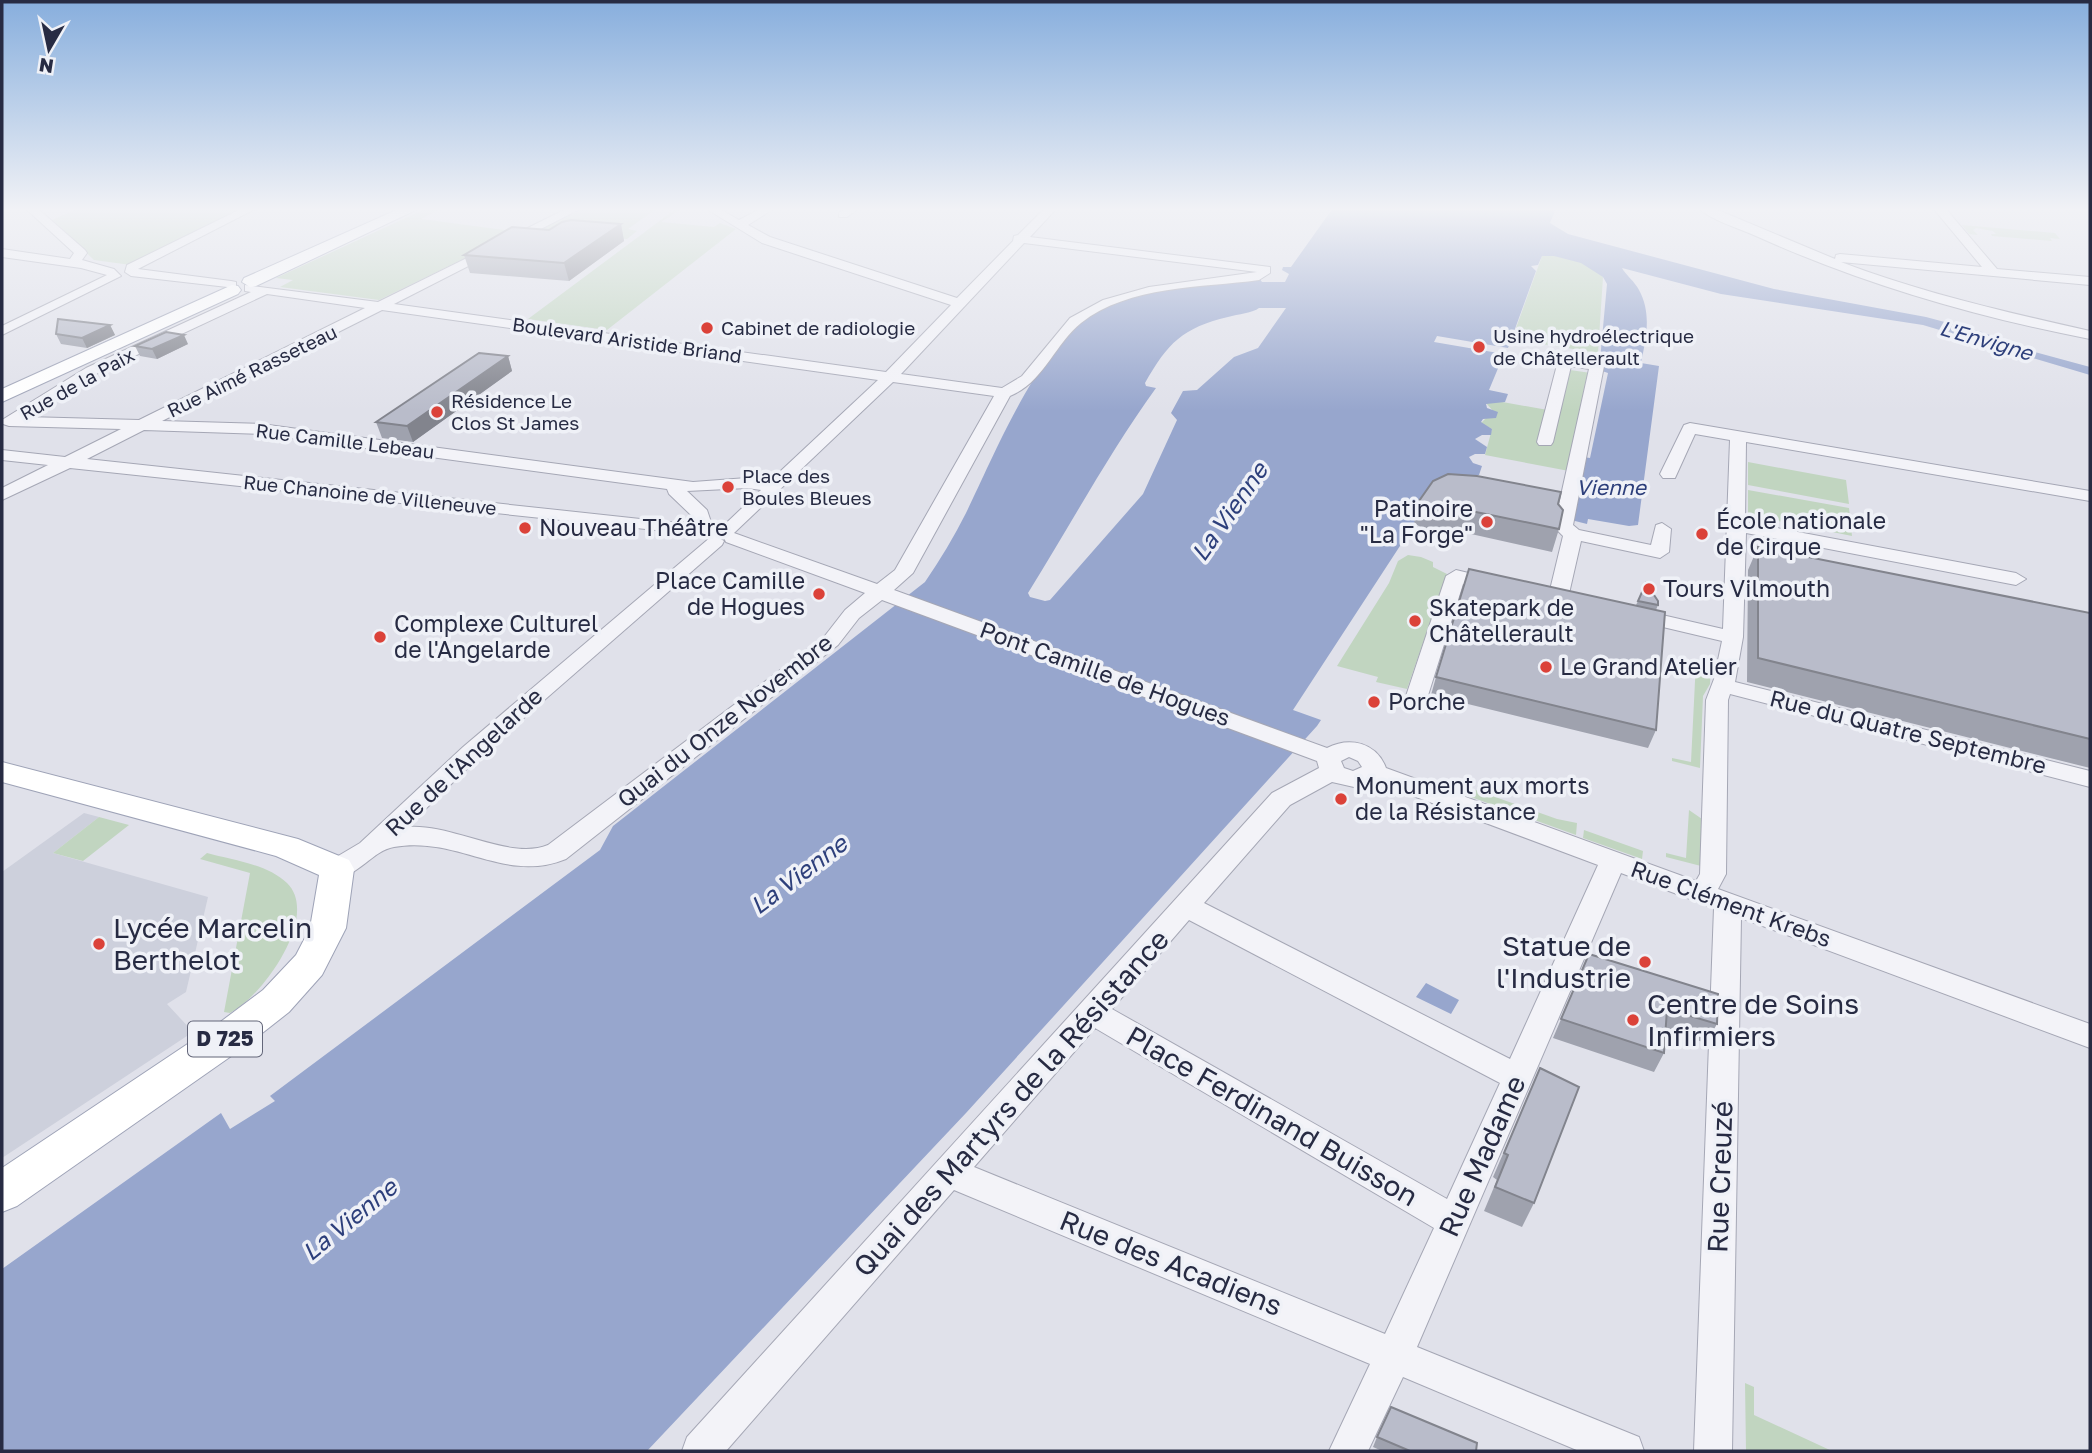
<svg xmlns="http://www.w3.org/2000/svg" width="2092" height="1453" font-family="'Golos Text',sans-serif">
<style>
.built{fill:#cdd0dc}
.green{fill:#c1d5c0}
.water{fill:#97a6cd;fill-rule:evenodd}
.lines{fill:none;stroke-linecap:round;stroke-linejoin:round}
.minor-casing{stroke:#a5a7b5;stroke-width:2}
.major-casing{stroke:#9ea3b7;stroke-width:2}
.minor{fill:#f3f3f8;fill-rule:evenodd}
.major{fill:#fff;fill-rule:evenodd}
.wall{fill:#9fa2ae}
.shaded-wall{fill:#82848d}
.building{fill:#b9bcca;stroke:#82848d;stroke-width:2}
.poi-dot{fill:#db4239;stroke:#eff1f7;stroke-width:2.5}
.labels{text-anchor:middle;stroke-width:7;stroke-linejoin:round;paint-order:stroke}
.far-poi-label{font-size:19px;fill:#272b43;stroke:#eff1f7;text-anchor:start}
.far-street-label{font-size:19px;fill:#272b43;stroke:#eff1f7}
.far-water-label{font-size:21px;font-style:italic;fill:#2d3f7b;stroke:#eff1f7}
.shield{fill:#eff1f7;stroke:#636679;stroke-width:2}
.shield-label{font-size:21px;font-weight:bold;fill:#272b43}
.poi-label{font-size:23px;fill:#272b43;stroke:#eff1f7;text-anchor:start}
.street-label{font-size:23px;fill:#272b43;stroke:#eff1f7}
.water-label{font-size:24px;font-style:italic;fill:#2d3f7b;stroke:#eff1f7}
.near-poi-label{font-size:28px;fill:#272b43;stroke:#eff1f7;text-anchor:start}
.near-street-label{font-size:28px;fill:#272b43;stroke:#eff1f7}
</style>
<rect width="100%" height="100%" fill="#e0e1ea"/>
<path class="built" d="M84 813 99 817 53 853 208 897 186 992 167 1004 193 1032 2 1158V872Z"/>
<path class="green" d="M79 208H245L131 265 94 260 52 220Z
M427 208H442L421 219 519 232 379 300 280 287 293 280 276 278Z
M585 208H657L628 229 637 231 627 239 561 234 513 244Z
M677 208H695L681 209 661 222 714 227 720 223 736 229 607 330 528 319Z
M1962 225 2055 233 2060 239 2050 238 2052 241 1992 236 1991 234H1996L1993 231 1976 228 1973 230 1978 235 1969 234Z
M1542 256C1562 254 1589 262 1603 277L1598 353 1512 339Z
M1570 370 1591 373 1569 471 1485 455 1492 429 1481 423 1493 411 1486 403 1497 401 1559 412Z
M1748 462 1846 480 1849 504 1748 485Z
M1748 490 1849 508 1852 536 1748 515Z
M1408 555 1421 557 1433 562V567L1447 574 1407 689 1376 682 1378 677 1337 666 1389 583 1398 561Z
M1696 661 1711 665 1710 684 1703 696 1700 768 1672 761V758L1691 762Z
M1459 784 1557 819 1577 823 1576 835 1457 792Z
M1689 810 1702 819 1701 866 1666 857V853L1686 858Z
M99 817 129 825 83 861 53 853Z
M1584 830 1643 851 1642 859 1583 838Z
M207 853C232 860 267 864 287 883 321 916 261 998 230 1013L224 1012 250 873 200 859Z
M1745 1383 1754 1387V1415L1832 1451H1746Z"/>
<path class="water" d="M1333 208H1556L1550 223 1568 234 1774 289 1926 317 1982 332 2031 351 2090 367V375L1923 325 1721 294 1622 268C1626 275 1635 282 1639 290 1652 314 1646 338 1641 363L1659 366 1638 525 1629 526 1588 519 1587 524 1571 520 1584 457 1590 458 1608 373 1602 371 1604 362 1600 360 1607 284 1603 277 1581 263 1554 256H1542L1538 265 1531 266 1536 271 1508 348 1437 336 1434 342 1504 354 1489 390 1508 394 1505 402 1486 404 1487 408 1498 412 1496 418 1483 419 1481 422 1492 429 1491 435H1482L1475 439 1487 447 1485 454H1475L1469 457 1473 463 1482 466 1479 475H1467L1428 503 1293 710 1321 720 1317 726 966 1113 647 1451H2V1269L221 1113 230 1129 275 1101 270 1096 600 850 613 826 925 582C940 560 954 537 966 513 993 458 1039 343 1093 314 1144 286 1203 285 1259 278L1262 282H1285L1289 274 1282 270 1283 267H1291ZM1259 308H1286L1258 348 1234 357 1197 390 1183 391 1171 413 1177 420 1143 494 1050 600 1045 601 1030 597 1028 593C1071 524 1109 453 1156 388L1146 386 1145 383C1168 343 1182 328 1228 317 1238 314 1253 313 1259 308Z
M1426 983 1459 1000 1451 1014 1416 997Z"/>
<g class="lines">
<defs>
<path id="minor" d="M25 208H37L85 250 87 253 82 260 114 269 121 276 2 335V326L107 275 81 268 2 257V249L70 259 74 253Z
M243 208H257L138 269 231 281 236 282V288L131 276 125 272 127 265Z
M568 208H582L394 304 886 372 951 305 762 243 705 208H718L739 220 762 208H775L748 225 770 237 957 298 1013 241 1014 236 1018 235 1045 208H1057L1030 237 1270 267V273L1259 280C1202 288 1129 285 1081 323 1054 345 1044 382 1010 396L913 573 894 590 1327 748C1350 736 1377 743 1386 768L1696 881 1700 874 1706 700 1714 679 1722 641 1629 619 1626 615 1629 611 1636 609 1723 629 1730 440 1695 434 1675 478H1663L1660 474 1684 425 1690 423 2090 491V501L1746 442 1745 522 2016 573 2026 579 2016 585 1746 533 1743 637 1735 682 2090 771V787L1730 694 1728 700 1726 874 1718 889 2090 1024V1048L1741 918 1732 1451H1694L1714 908 1621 873 1417 1347 1639 1437 1644 1451H1579L1403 1377 1368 1451H1329L1370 1364 954 1190 726 1451H682L687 1437 1272 793 1319 768 1317 761 882 600 859 618 838 645 566 859C504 884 460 836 394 847 370 851 354 884 328 876L324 869 328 862 360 843 463 747 712 536 70 468 2 500V488L48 465 2 460V450L65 457 121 429 9 426 3 424 2 420 86 368 251 292 245 291V285L378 302ZM1024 243 1257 272 1149 287 1103 300 1070 318 1022 376 1002 388 901 374ZM267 294 365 308 139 420 26 417 96 374ZM382 310 878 380 771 480 747 478 693 482 261 424 162 421ZM893 382 994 396 895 570 877 584 734 533ZM144 430 261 434 667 489 669 494 692 516 693 522H668L87 459ZM747 488 761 490 721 528 729 533 724 538 726 542 865 593 845 610 824 637 548 845C510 861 452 823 407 827L479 757 722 545 724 541 716 536 722 531 712 525 707 510 687 491ZM1349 757 1358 761 1362 767 1353 771 1344 768 1341 761ZM1373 781 1598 865 1510 1059 1204 903 1290 805 1332 782 1354 787ZM1189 920 1500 1083 1447 1199 1112 1009ZM1095 1028 1434 1228 1385 1334 974 1167Z
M846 208H859L847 217H839V213Z
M1698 208H1713L1835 259 1836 255 1840 254 1982 267 1933 208H1945L1997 269 2090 277V285L1841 262C1922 293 2006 312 2090 331V339C1976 317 1862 284 1756 236 1738 228 1713 221 1698 208Z
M1565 357 1597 362 1604 366 1573 525 1579 530 1651 545 1656 525 1662 523 1671 529 1669 552 1660 558 1581 541 1568 598 1565 602 1558 604 1532 598 1529 594 1532 590H1550L1563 536 1554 527 1589 369 1571 366 1553 442 1551 445H1539L1537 442 1558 361Z
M1456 570 1502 581 1505 585 1495 591 1463 584 1425 705 1422 710H1406L1403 705 1446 576Z"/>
<path id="major" d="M401 208H420L256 286 250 287 242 282 244 278Z
M232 285 238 286 241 290 238 294 2 402V389Z
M2 762 298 839 349 860 354 869 346 928 322 975 289 1012 247 1045 17 1206 2 1212V1168L219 1023 263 990 296 955 310 928 319 875 276 856 2 782Z"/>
</defs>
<use href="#minor" class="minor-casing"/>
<use href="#major" class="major-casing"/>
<use href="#minor" class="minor"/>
<use href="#major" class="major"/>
</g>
<path class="wall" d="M621 224 624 241 569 281 470 273 464 255 549 230Z
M110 325 115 335 87 348 61 344 56 334Z
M188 344 157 359 140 356 135 346Z
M508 356 512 371 413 442 382 438 376 422Z
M1419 501 1558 504 1559 529 1552 552 1471 534 1427 531 1414 523Z
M1758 547 2090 613V768L1747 682 1748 570Z
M1638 601 1658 605 1656 610V730L1648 748 1431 695 1436 677 1636 605Z
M1589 954 1717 1024 1706 1043 1666 1030 1664 1053 1654 1072 1553 1038Z
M1540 1068 1534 1203 1522 1227 1484 1211 1497 1180 1493 1177Z
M1377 1437 1476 1451H1382L1373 1447Z"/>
<path class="shaded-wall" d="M621 224 624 241 569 281 564 263Z
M110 325 115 335 87 348 82 338Z
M184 335 188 344 157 359 152 349Z
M508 356 512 371 413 442 407 426Z"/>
<path class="building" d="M571 220 621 224 564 263 464 255 512 227 549 230 562 222Z
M58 319 110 325 82 338 56 334Z
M166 332 184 335 152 349 135 346Z
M479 353 508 356 407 426 376 422Z
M1448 474 1477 476 1561 492 1558 504 1563 510 1559 529 1476 512 1432 509 1419 501 1433 481Z
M1758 547 2090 613V739L1758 658Z
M1469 569 1665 612 1656 730 1436 677Z
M1646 583 1658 601V605L1638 601Z
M1589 954 1718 994 1717 1024 1667 1009 1664 1053 1561 1019Z
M1540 1068 1579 1087 1534 1203 1495 1187 1508 1155 1504 1153Z
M1391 1407 1477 1443 1476 1451H1410L1377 1437Z"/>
<linearGradient id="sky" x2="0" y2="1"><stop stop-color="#87aedd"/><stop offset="0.51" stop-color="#f1f2f6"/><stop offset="1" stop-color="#f1f2f6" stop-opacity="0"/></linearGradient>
<rect width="2092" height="411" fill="url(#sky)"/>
<g class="poi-dot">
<circle cx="707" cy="328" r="7"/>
<circle cx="1479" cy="347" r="7"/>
<circle cx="437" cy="412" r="7"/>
<circle cx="728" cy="487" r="7"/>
<circle cx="1487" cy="522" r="7"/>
<circle cx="525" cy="528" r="7"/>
<circle cx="1702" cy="534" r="7"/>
<circle cx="1649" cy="589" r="7"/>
<circle cx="819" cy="594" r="7"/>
<circle cx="1415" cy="621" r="7"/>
<circle cx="380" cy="637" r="7"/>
<circle cx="1546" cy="667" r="7"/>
<circle cx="1374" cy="702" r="7"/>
<circle cx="1341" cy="799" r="7"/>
<circle cx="99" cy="944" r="7"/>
<circle cx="1645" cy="962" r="7"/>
<circle cx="1633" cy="1020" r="7"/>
</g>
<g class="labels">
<g class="far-poi-label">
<text x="721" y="335">Cabinet de radiologie</text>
<text x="1493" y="343">Usine hydroélectrique<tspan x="1493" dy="22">de Châtellerault</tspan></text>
<text x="451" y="408">Résidence Le<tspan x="451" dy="22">Clos St James</tspan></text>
<text x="742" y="483">Place des<tspan x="742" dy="22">Boules Bleues</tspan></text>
</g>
<g class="far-street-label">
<text transform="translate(627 340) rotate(8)" y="7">Boulevard Aristide Briand</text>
<text transform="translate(252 371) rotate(-26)" y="7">Rue Aimé Rasseteau</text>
<text transform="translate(77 384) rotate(-29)" y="7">Rue de la Paix</text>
<text transform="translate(345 441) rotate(7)" y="7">Rue Camille Lebeau</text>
<text transform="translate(370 495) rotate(6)" y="7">Rue Chanoine de Villeneuve</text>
</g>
<g class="far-water-label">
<text transform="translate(1986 341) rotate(16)" y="7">L'Envigne</text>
<text x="1611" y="495">Vienne</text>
</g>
<rect class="shield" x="188" y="1021.5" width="74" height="35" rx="5"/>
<g class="shield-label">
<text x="225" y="1046">D 725</text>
</g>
<g class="poi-label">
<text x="1473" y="517" text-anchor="end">Patinoire<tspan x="1473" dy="26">"La Forge"</tspan></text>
<text x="1716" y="529">École nationale<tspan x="1716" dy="26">de Cirque</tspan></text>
<text x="539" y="536">Nouveau Théâtre</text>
<text x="805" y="589" text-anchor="end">Place Camille<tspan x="805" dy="26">de Hogues</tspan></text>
<text x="1663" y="597">Tours Vilmouth</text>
<text x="1429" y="616">Skatepark de<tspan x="1429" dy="26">Châtellerault</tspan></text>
<text x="394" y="632">Complexe Culturel<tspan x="394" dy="26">de l'Angelarde</tspan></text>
<text x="1560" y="675">Le Grand Atelier</text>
<text x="1388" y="710">Porche</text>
<text x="1355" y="794">Monument aux morts<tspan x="1355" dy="26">de la Résistance</tspan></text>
</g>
<g class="street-label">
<text transform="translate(1105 674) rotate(20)" y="8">Pont Camille de Hogues</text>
<text transform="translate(725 721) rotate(-38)" y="8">Quai du Onze Novembre</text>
<text transform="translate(1908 732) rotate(14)" y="8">Rue du Quatre Septembre</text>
<text transform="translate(464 762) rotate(-43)" y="8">Rue de l'Angelarde</text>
<text transform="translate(1731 904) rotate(20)" y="8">Rue Clément Krebs</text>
</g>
<g class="water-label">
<text transform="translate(1230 512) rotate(-55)" y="8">La Vienne</text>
<text transform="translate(799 875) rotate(-37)" y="8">La Vienne</text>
<text transform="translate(350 1220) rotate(-39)" y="8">La Vienne</text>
</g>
<g class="near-poi-label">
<text x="113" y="938">Lycée Marcelin<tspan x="113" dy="32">Berthelot</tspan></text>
<text x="1631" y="956" text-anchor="end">Statue de<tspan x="1631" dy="32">l'Industrie</tspan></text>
<text x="1647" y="1014">Centre de Soins<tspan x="1647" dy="32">Infirmiers</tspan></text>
</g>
<g class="near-street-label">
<text transform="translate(1011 1103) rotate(-48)" y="10">Quai des Martyrs de la Résistance</text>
<text transform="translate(1272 1116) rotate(30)" y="10">Place Ferdinand Buisson</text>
<text transform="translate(1482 1156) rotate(-66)" y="10">Rue Madame</text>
<text transform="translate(1720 1177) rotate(-88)" y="10">Rue Creuzé</text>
<text transform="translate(1171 1263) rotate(22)" y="10">Rue des Acadiens</text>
</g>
</g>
<rect width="2092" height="1453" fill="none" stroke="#272b43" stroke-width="7"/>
<g transform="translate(49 49) rotate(189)" stroke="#eff1f7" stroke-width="5" paint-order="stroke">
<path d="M0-5L12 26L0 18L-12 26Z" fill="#272b43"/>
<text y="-10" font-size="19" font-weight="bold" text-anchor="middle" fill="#272b43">N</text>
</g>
</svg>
